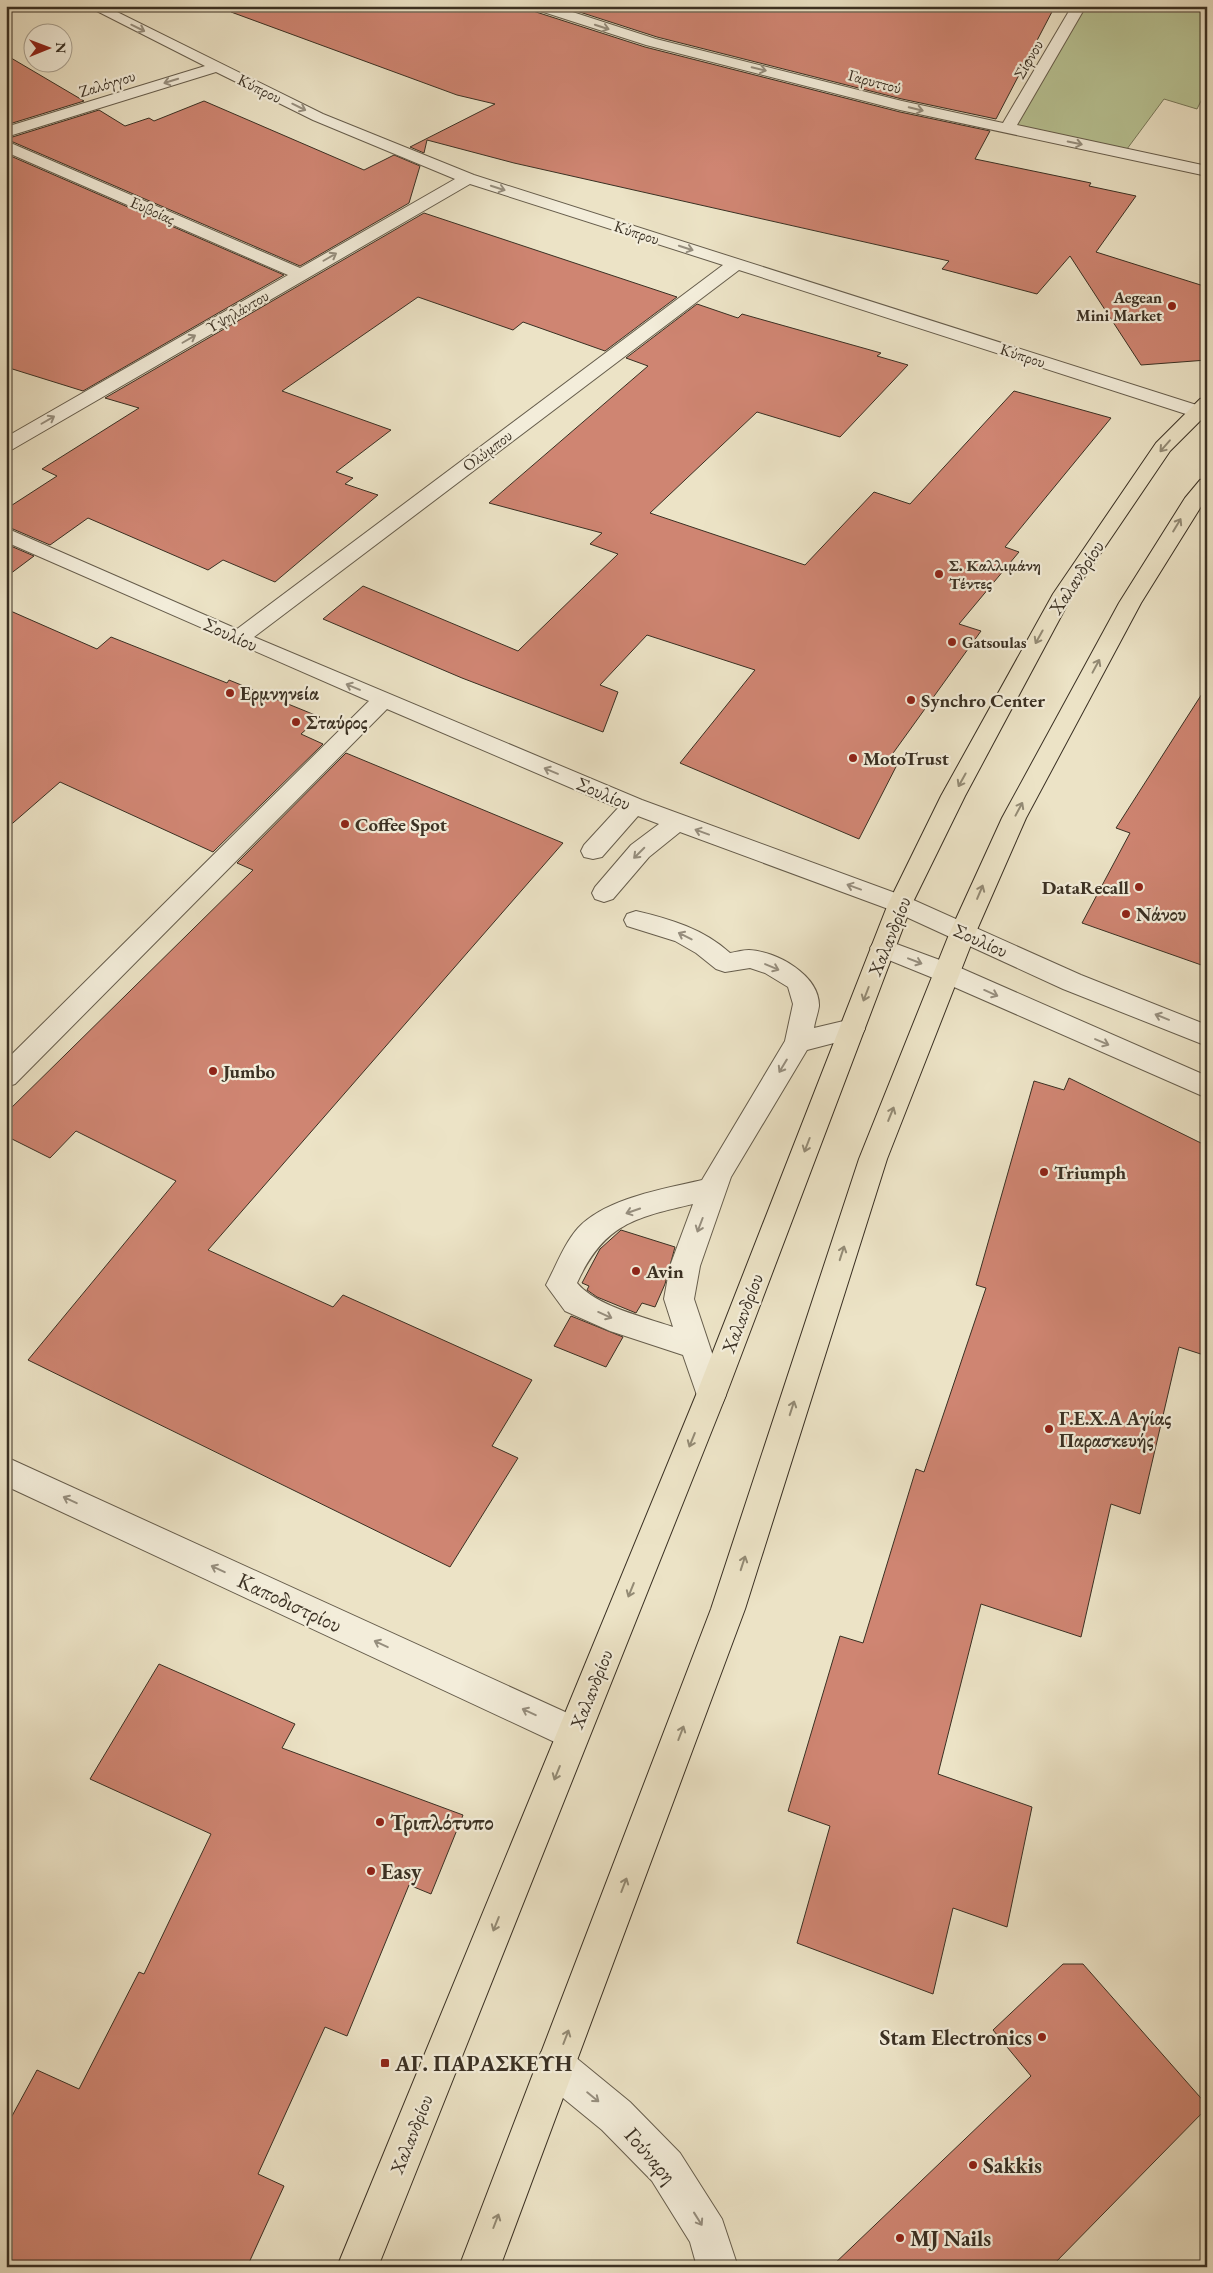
<svg xmlns="http://www.w3.org/2000/svg" width="1213" height="2273" font-family="'EB Garamond',serif">
<style>
.green{fill:#b8c394;stroke:#797a5c}
.building{fill:#cf8572;stroke:#3a3023}
.lines{fill:none;stroke-linecap:round;stroke-linejoin:round}
.minor-casing{stroke:#665d4c;stroke-width:2}
.major-casing{stroke:#3a3023;stroke-width:2}
.minor{fill:#f3edda;fill-rule:evenodd}
.major{fill:#ece3c6;fill-rule:evenodd}
.oneway{stroke:#968e7e}
.oneway2{stroke:#938a74}
.poi-dot{fill:#8f2418;stroke:#f3edda;stroke-width:2}
.labels{text-anchor:middle;stroke-width:4.5;stroke-linejoin:round;paint-order:stroke}
.far-street-label{font-size:16px;fill:#3a3023;stroke:#f3edda}
.far-poi-label{font-size:16px;font-weight:bold;fill:#3a3023;stroke:#f3edda;text-anchor:start}
.street-label{font-size:19px;fill:#3a3023;stroke:#f3edda}
.poi-label{font-size:19px;font-weight:bold;fill:#3a3023;stroke:#f3edda;text-anchor:start}
.near-street-label{font-size:22px;fill:#3a3023;stroke:#f3edda}
.near-poi-label{font-size:22px;font-weight:bold;fill:#3a3023;stroke:#f3edda;text-anchor:start}
</style>
<rect width="100%" height="100%" fill="#ece3c6"/>
<filter id="stains"><feTurbulence type="fractalNoise" baseFrequency=".004" numOctaves="4"/><feColorMatrix values="0 0 0 0 .2 0 0 0 0 .09 0 0 0 0 .02 0 0 0 .5 -.17"/></filter>
<radialGradient id="worn" r=".72"><stop offset=".6" stop-color="#630" stop-opacity="0"/><stop offset="1" stop-color="#630" stop-opacity=".3"/></radialGradient>
<path class="green" d="M1086 6H1207V89L1197 109 1164 99 1124 153 1007 129Z"/>
<path class="building" d="M232 6H530L533 11 645 47 900 112 990 131 975 159 1091 183 1089 186 1136 196 1096 252 1207 287V360L1141 365 1070 256 1037 294 942 269 949 261 514 163 427 140 424 153 410 147 495 104 457 95 231 12Z
M561 6H1055L996 119 902 99 657 37Z
M6 55 84 101 6 125Z
M204 101 364 170 394 155 420 166 409 203 300 266 6 139 99 110 125 126 149 118 154 121Z
M6 154 284 275 83 391 6 367Z
M424 213 677 297 605 351 523 322 513 330 418 297 282 391 391 430 336 472 353 478 345 484 378 495 275 582 223 560 208 570 88 518 50 545 6 526V509L57 476 42 469 139 408 105 398Z
M697 304 738 318 742 314 881 353 877 356 908 365 840 437 757 412 650 513 805 565 874 492 910 504 1014 391 1111 418 1005 547 1019 552 959 624 981 631 891 756 900 759 859 839 680 763 755 670 647 635 600 685 618 692 603 732 462 678 323 619 363 586 518 651 618 554 590 544 602 533 489 503 648 366 626 358Z
M6 544 34 556 6 577Z
M6 609 97 649 111 637 227 683 229 680 320 717 301 734 323 744 213 852 60 782 6 829Z
M1207 686V967L1082 923 1130 833 1116 828Z
M346 753 563 843 208 1250 333 1307 343 1295 532 1380 492 1446 518 1458 450 1567 28 1360 176 1181 76 1131 50 1158 6 1136V1113L253 870 237 863Z
M1069 1078 1207 1146V1356L1179 1347 1140 1514 1111 1504 1081 1637 981 1604 938 1774 1032 1807 1007 1927 953 1908 933 1994 797 1943 830 1826 788 1811 840 1636 863 1643 916 1469 924 1472 986 1288 976 1285 1034 1081 1064 1090Z
M621 1230 675 1247 665 1284 655 1307 642 1303 636 1313 597 1297 587 1290 589 1286 582 1283 600 1249Z
M571 1316 623 1337 606 1367 554 1346Z
M159 1664 295 1724 282 1748 463 1815 431 1894 409 1885 347 2036 325 2027 258 2174 284 2186 247 2267H6V2127L37 2070 79 2089 139 1972 144 1974 211 1834 90 1779Z
M1063 1964H1083L1207 2105V2108L1051 2267H831L1031 2076 993 2030Z"/>
<g class="lines">
<defs>
<path id="minor" d="M87 6H105L323 114 474 175 1206 408V416H1192L739 270 254 637 642 800 909 898 1081 975 1207 1025V1046L1063 989 891 910 680 832 649 857 613 899 604 902 595 899 592 893 595 887 631 845 659 824 638 816 602 857 593 859 584 857 581 851 584 845 618 808 387 709 15 1084 6 1087V1060L369 701 6 542V528L237 629 723 265 470 184 13 449 6 451V437L288 275 6 152V141L300 268 455 179 313 120 216 72 6 137V127L205 66Z
M532 6H554L656 39 902 101 1003 123 1072 6H1086L1017 125 1207 166V176L900 110 646 45 534 9Z
M636 911C670 919 704 929 730 953 736 952 743 950 749 950 776 951 820 975 819 1006 818 1013 815 1021 814 1028L852 1019 861 1022 865 1029 861 1036 807 1050 731 1177 700 1266 694 1299 726 1395 722 1404 711 1408 700 1404 683 1355 610 1331 565 1311 546 1285C556 1266 564 1244 578 1228 606 1198 664 1189 702 1180L785 1041 793 1004 788 987 765 973 750 968 725 972 716 969 696 953 675 941 627 926 624 920 627 914ZM693 1204 670 1266 664 1299 673 1327C644 1317 596 1306 577 1283 604 1224 634 1218 693 1204Z
M883 939 956 966 1207 1076V1098L938 980 874 954 870 948 874 942Z
M6 1457 585 1721 590 1733 585 1745 573 1750 561 1745 6 1486Z
M555 2047 569 2052 630 2102 680 2153 722 2219 738 2267H697L690 2242 652 2181 602 2130 541 2080 536 2066 541 2052Z"/>
<path id="major" d="M1207 397V414L1170 451 1073 594 965 796 912 904 726 1395 378 2267H337L696 1395 888 904 941 796 1053 594 1156 443 1200 399Z
M1207 478V497L1141 603 1026 818 976 932 887 1159 745 1609 500 2267H459L711 1609 859 1159 950 932 1002 818 1119 603 1185 498 1200 480Z"/>
</defs>
<use href="#minor" class="minor-casing"/>
<use href="#major" class="major-casing"/>
<use href="#minor" class="minor"/>
<use href="#major" class="major"/>
</g>
<defs><path id="oneway-shaft" d="M-6 0H5M1.5-3L5.5 0L1.5 3" fill="none" stroke-width="1.6" stroke-linecap="round" stroke-linejoin="round" transform="scale(1.25)"/></defs>
<g class="oneway">
<use href="#oneway-shaft" transform="translate(602 27) rotate(18)"/>
<use href="#oneway-shaft" transform="translate(138 28) rotate(26)"/>
<use href="#oneway-shaft" transform="translate(759 69) rotate(13)"/>
<use href="#oneway-shaft" transform="translate(171 81) rotate(163)"/>
<use href="#oneway-shaft" transform="translate(299 107) rotate(26)"/>
<use href="#oneway-shaft" transform="translate(916 109) rotate(14)"/>
<use href="#oneway-shaft" transform="translate(1075 143) rotate(12)"/>
<use href="#oneway-shaft" transform="translate(498 188) rotate(18)"/>
<use href="#oneway-shaft" transform="translate(686 248) rotate(18)"/>
<use href="#oneway-shaft" transform="translate(330 257) rotate(-30)"/>
<use href="#oneway-shaft" transform="translate(189 339) rotate(-30)"/>
<use href="#oneway-shaft" transform="translate(48 420) rotate(-30)"/>
<use href="#oneway-shaft" transform="translate(353 687) rotate(-157)"/>
<use href="#oneway-shaft" transform="translate(551 771) rotate(-157)"/>
<use href="#oneway-shaft" transform="translate(702 832) rotate(-160)"/>
<use href="#oneway-shaft" transform="translate(639 853) rotate(135)"/>
<use href="#oneway-shaft" transform="translate(854 887) rotate(-160)"/>
<use href="#oneway-shaft" transform="translate(685 936) rotate(-153)"/>
<use href="#oneway-shaft" transform="translate(915 961) rotate(21)"/>
<use href="#oneway-shaft" transform="translate(772 967) rotate(23)"/>
<use href="#oneway-shaft" transform="translate(991 993) rotate(24)"/>
<use href="#oneway-shaft" transform="translate(1162 1017) rotate(-158)"/>
<use href="#oneway-shaft" transform="translate(1102 1042) rotate(23)"/>
<use href="#oneway-shaft" transform="translate(783 1066) rotate(121)"/>
<use href="#oneway-shaft" transform="translate(633 1211) rotate(161)"/>
<use href="#oneway-shaft" transform="translate(700 1225) rotate(111)"/>
<use href="#oneway-shaft" transform="translate(605 1315) rotate(24)"/>
<use href="#oneway-shaft" transform="translate(70 1500) rotate(-155)"/>
<use href="#oneway-shaft" transform="translate(218 1569) rotate(-155)"/>
<use href="#oneway-shaft" transform="translate(381 1644) rotate(-155)"/>
<use href="#oneway-shaft" transform="translate(529 1712) rotate(-155)"/>
<use href="#oneway-shaft" transform="translate(593 2097) rotate(39)"/>
<use href="#oneway-shaft" transform="translate(698 2219) rotate(58)"/>
</g>
<g class="oneway2">
<use href="#oneway-shaft" transform="translate(1165 446) rotate(131)"/>
<use href="#oneway-shaft" transform="translate(1177 525) rotate(-59)"/>
<use href="#oneway-shaft" transform="translate(1039 637) rotate(119)"/>
<use href="#oneway-shaft" transform="translate(1096 666) rotate(-62)"/>
<use href="#oneway-shaft" transform="translate(962 780) rotate(119)"/>
<use href="#oneway-shaft" transform="translate(1019 809) rotate(-62)"/>
<use href="#oneway-shaft" transform="translate(980 892) rotate(-67)"/>
<use href="#oneway-shaft" transform="translate(866 994) rotate(111)"/>
<use href="#oneway-shaft" transform="translate(891 1114) rotate(-68)"/>
<use href="#oneway-shaft" transform="translate(807 1145) rotate(111)"/>
<use href="#oneway-shaft" transform="translate(842 1253) rotate(-72)"/>
<use href="#oneway-shaft" transform="translate(792 1408) rotate(-72)"/>
<use href="#oneway-shaft" transform="translate(692 1440) rotate(112)"/>
<use href="#oneway-shaft" transform="translate(743 1563) rotate(-72)"/>
<use href="#oneway-shaft" transform="translate(631 1590) rotate(112)"/>
<use href="#oneway-shaft" transform="translate(681 1733) rotate(-69)"/>
<use href="#oneway-shaft" transform="translate(557 1773) rotate(112)"/>
<use href="#oneway-shaft" transform="translate(624 1885) rotate(-69)"/>
<use href="#oneway-shaft" transform="translate(496 1924) rotate(112)"/>
<use href="#oneway-shaft" transform="translate(566 2037) rotate(-69)"/>
<use href="#oneway-shaft" transform="translate(496 2221) rotate(-69)"/>
</g>
<g class="poi-dot">
<circle cx="1172" cy="306" r="5"/>
<circle cx="939" cy="574" r="5"/>
<circle cx="952" cy="642" r="5"/>
<circle cx="230" cy="693" r="5"/>
<circle cx="911" cy="700" r="5"/>
<circle cx="296" cy="722" r="5"/>
<circle cx="853" cy="758" r="5"/>
<circle cx="345" cy="824" r="5"/>
<circle cx="1139" cy="887" r="5"/>
<circle cx="1126" cy="914" r="5"/>
<circle cx="213" cy="1071" r="5"/>
<circle cx="1044" cy="1172" r="5"/>
<circle cx="636" cy="1271" r="5"/>
<circle cx="1049" cy="1429" r="5"/>
<circle cx="380" cy="1822" r="5"/>
<circle cx="371" cy="1871" r="5"/>
<circle cx="1042" cy="2037" r="5"/>
<rect x="380" y="2058" width="10" height="10" rx="2.5"/>
<circle cx="973" cy="2165" r="5"/>
<circle cx="900" cy="2238" r="5"/>
</g>
<g class="labels">
<g class="far-street-label">
<text transform="translate(1028 59) rotate(-60)" y="6">Σίφνου</text>
<text transform="translate(875 81) rotate(15)" y="6">Γαρυττού</text>
<text transform="translate(107 83) rotate(-17)" y="6">Ζαλόγγου</text>
<text transform="translate(260 88) rotate(26)" y="6">Κύπρου</text>
<text transform="translate(153 210) rotate(24)" y="6">Ευβοίας</text>
<text transform="translate(637 232) rotate(18)" y="6">Κύπρου</text>
<text transform="translate(237 311) rotate(-30)" y="6">Υψηλάντου</text>
<text transform="translate(1023 355) rotate(18)" y="6">Κύπρου</text>
<text transform="translate(487 450) rotate(-37)" y="6">Ολύμπου</text>
</g>
<g class="far-poi-label">
<text x="1162" y="303" text-anchor="end">Aegean<tspan x="1162" dy="18">Mini Market</tspan></text>
<text x="949" y="571">Σ. Καλλιμάνη<tspan x="949" dy="18">Τέντες</tspan></text>
<text x="962" y="648">Gatsoulas</text>
</g>
<g class="street-label">
<text transform="translate(1076 577) rotate(-57)" y="7">Χαλανδρίου</text>
<text transform="translate(231 634) rotate(24)" y="7">Σουλίου</text>
<text transform="translate(604 793) rotate(23)" y="7">Σουλίου</text>
<text transform="translate(889 936) rotate(-68)" y="7">Χαλανδρίου</text>
<text transform="translate(981 940) rotate(24)" y="7">Σουλίου</text>
<text transform="translate(742 1313) rotate(-69)" y="7">Χαλανδρίου</text>
<text transform="translate(591 1689) rotate(-68)" y="7">Χαλανδρίου</text>
<text transform="translate(411 2134) rotate(-68)" y="7">Χαλανδρίου</text>
</g>
<g class="poi-label">
<text x="240" y="700">Ερμνηνεία</text>
<text x="921" y="707">Synchro Center</text>
<text x="306" y="729">Σταύρος</text>
<text x="863" y="765">MotoTrust</text>
<text x="355" y="831">Coffee Spot</text>
<text x="1129" y="894" text-anchor="end">DataRecall</text>
<text x="1136" y="921">Νάνου</text>
<text x="223" y="1078">Jumbo</text>
<text x="1054" y="1179">Triumph</text>
<text x="646" y="1278">Avin</text>
<text x="1059" y="1425">Γ.Ε.Χ.Α Αγίας<tspan x="1059" dy="22">Παρασκευής</tspan></text>
</g>
<g class="near-street-label">
<text transform="translate(290 1602) rotate(25)" y="8">Καποδιστρίου</text>
<text transform="translate(651 2155) rotate(49)" y="8">Γούναρη</text>
</g>
<g class="near-poi-label">
<text x="390" y="1830">Τριπλότυπο</text>
<text x="381" y="1879">Easy</text>
<text x="1032" y="2045" text-anchor="end">Stam Electronics</text>
<text x="395" y="2071">ΑΓ. ΠΑΡΑΣΚΕΥΗ</text>
<text x="983" y="2173">Sakkis</text>
<text x="910" y="2246">MJ Nails</text>
</g>
</g>
<rect width="1213" height="2273" fill="none" stroke="#ece3c6" stroke-width="25"/>
<rect x="8" y="8" width="1198" height="2258" fill="none" stroke="#3a3023" stroke-width="2.5"/>
<rect x="12" y="12" width="1188" height="2248" fill="none" stroke="#3a3023"/>
<g transform="translate(48 48) rotate(89)"><circle r="24" fill="#f3edda" stroke="#a9a191"/>
<path d="M0-4L9 19L0 12L-9 19Z" fill="#8f2418"/>
<text y="-8" font-size="14" font-weight="bold" text-anchor="middle" fill="#3a3023">N</text>
</g>
<rect width="100%" height="100%" filter="url(#stains)"/>
<rect width="100%" height="100%" fill="url(#worn)"/>
</svg>
